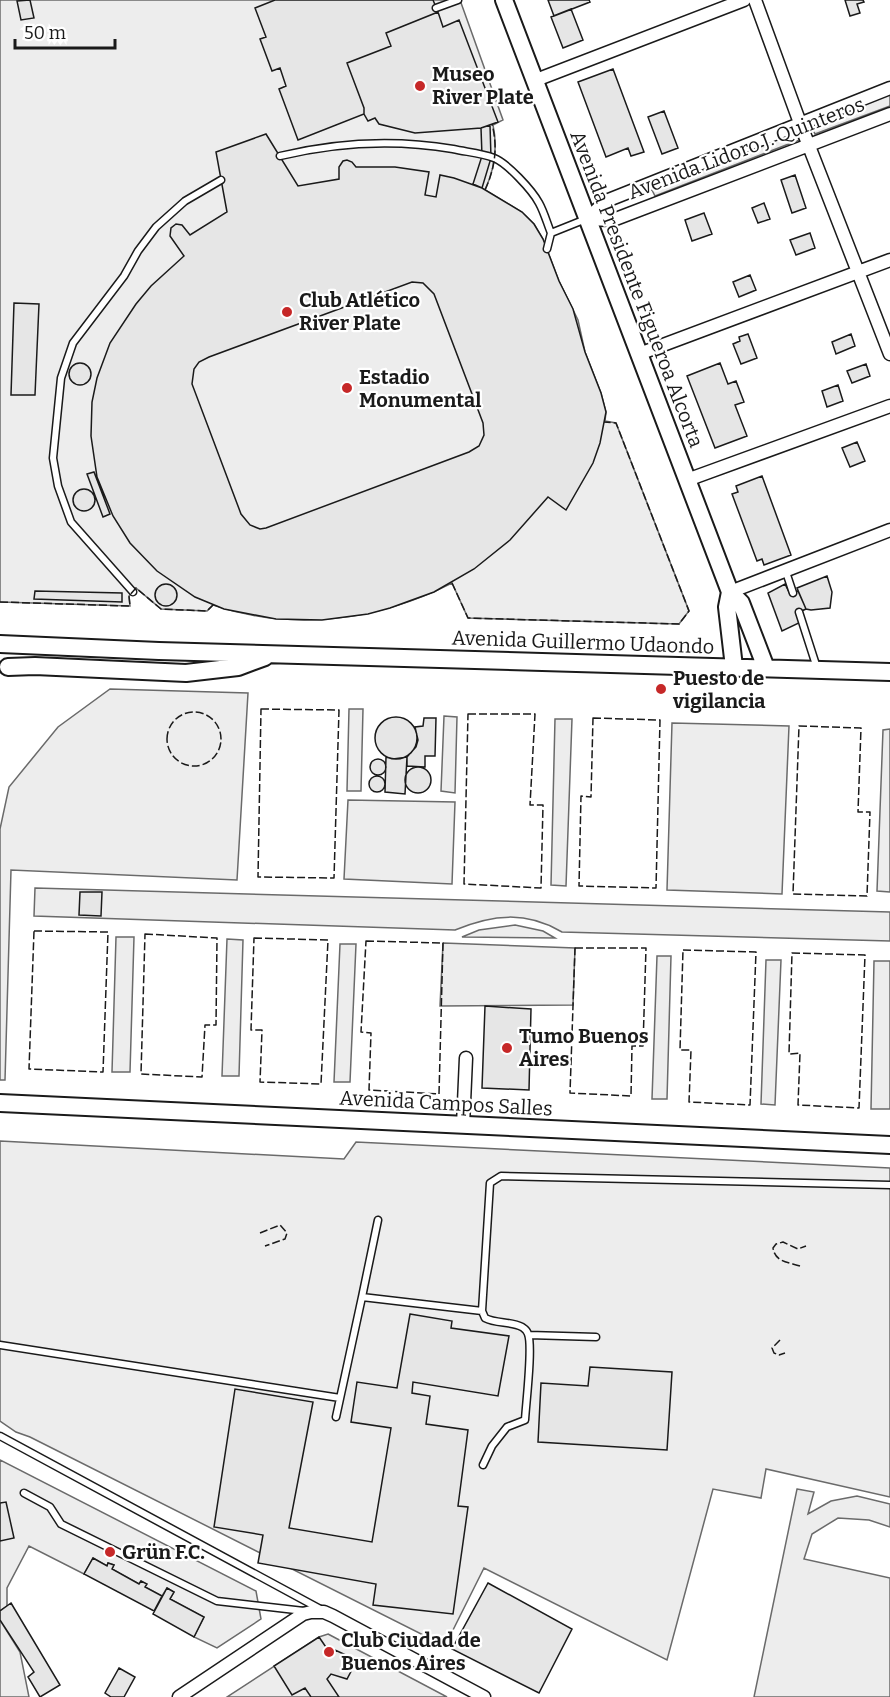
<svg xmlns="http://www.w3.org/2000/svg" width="890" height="1697" font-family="Bitter,serif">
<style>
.green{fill:#ededed;stroke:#6a6a6a;stroke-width:1.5}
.building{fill:#e6e6e6;stroke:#1a1a1a;stroke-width:1.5;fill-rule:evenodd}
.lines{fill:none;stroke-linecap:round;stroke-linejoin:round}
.service-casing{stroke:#1a1a1a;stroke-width:9}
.minor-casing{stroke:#1a1a1a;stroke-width:15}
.secondary-casing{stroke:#1a1a1a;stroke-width:20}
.service{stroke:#fff;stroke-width:6}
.minor{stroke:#fff;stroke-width:12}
.secondary{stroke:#fff;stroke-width:16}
.fence{stroke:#1a1a1a;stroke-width:1.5;stroke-dasharray:8 3;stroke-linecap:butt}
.poi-dot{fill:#c62828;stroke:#fff;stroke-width:2}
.labels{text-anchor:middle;stroke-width:4.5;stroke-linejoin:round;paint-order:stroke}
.poi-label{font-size:20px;font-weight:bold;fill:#1a1a1a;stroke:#fff;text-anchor:start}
.street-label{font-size:20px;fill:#1a1a1a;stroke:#fff}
</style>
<rect width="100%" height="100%" fill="#fff"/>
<path class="green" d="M0 0H460L503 120 493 125C498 148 495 168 485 190L522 212 534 224 543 239 559 281 578 320 585 352 601 393 606 412 605 421 616 423 689 611 679 624 468 618 452 583C377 621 293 632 213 605L207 611 161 609 136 588 129 596 130 606 0 602Z
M890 94V106L815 134 811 125Z
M796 130 799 140 655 196 651 188Z
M110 689 248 693 237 880 11 870 5 1080H0V829L9 787 58 727Z
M349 709H363L361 791H347Z
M444 716 457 717 455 793 441 791Z
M555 719H572L566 886 551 885Z
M672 723 789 726 782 894 667 890Z
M890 729V892L877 891 883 730Z
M348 800 455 802 452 884 344 879Z
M35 888 890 912V941L562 932C526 911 493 914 455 930L34 916Z
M515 925 543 931 555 938 462 937 479 930Z
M116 937H134L130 1072H112Z
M227 939 243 940 239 1076H222Z
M443 943 575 948 573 1005 440 1006Z
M340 944H356L350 1082H334Z
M657 956H671L667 1099H652Z
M766 960H781L775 1105 761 1104Z
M874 961H890V1109H871Z
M0 1141 344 1159 356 1142 890 1168V1497L766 1469 761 1498 713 1489 667 1660 484 1568 445 1646 30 1437 16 1432 0 1421Z
M0 1460 256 1591 261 1619 217 1648 194 1637 204 1617 170 1599 174 1592 167 1588 162 1596 145 1587 146 1584 141 1581 139 1584 112 1569 114 1565 108 1563 107 1566 93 1558 84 1574 29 1546 7 1588V1606L0 1611Z
M797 1489 814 1492 808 1514 831 1501 857 1496 890 1504V1527L869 1520 838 1518 812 1534 804 1559 890 1578V1697H754Z
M0 1620 20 1652 29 1697H0Z
M328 1634 447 1697H227L319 1637Z"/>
<path class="building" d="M30 0 34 18 21 20 17 1Z
M275 0H433L438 12 386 33 391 46 347 63 364 108V114L298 140 279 89 286 86 280 68 272 71 260 39 266 37 255 8Z
M548 0H589L590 2 554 16Z
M845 0H863L864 2 857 4 860 13 850 16Z
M571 9 583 40 563 48 551 17Z
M438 12 443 27 459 20 498 122 481 128 415 133 379 124 375 118 368 121 364 114V108L347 63 391 46 386 33Z
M613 69 644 152 631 156 628 148 606 157 578 82Z
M664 111 678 148 662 154 648 117Z
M490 125 491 158 482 188 473 184 482 156 481 128Z
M266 134 298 186 339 179V167L343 161 347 160 352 162 356 167H395L429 172 425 195 436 197 440 175 454 178 482 188 522 212 534 224 543 239 559 281 573 309 585 352 601 393 606 412 600 443 593 463 566 510 548 497 510 540 474 569 434 592 390 608 368 614 322 620 276 619 224 609 195 597 157 571 130 543 113 516 97 477 91 436 92 402 97 378 110 343 136 304 151 286 184 256 170 236 171 228 176 224 182 225 190 235 227 212 216 152ZM412 282 423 283 434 294 483 423 484 435 479 446 469 452 266 528 260 529 250 525 241 514 192 384 194 369 199 362 209 357Z
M795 175 806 208 792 213 781 180Z
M764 203 770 219 758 223 752 208Z
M704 213 712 234 692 241 685 220Z
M810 233 815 248 796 255 790 240Z
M750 275 756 290 739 297 733 282Z
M14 303 39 304 35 395H11Z
M748 334 757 358 741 364 733 344 740 341 739 337Z
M851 334 855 346 836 354 832 342Z
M69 374a11 11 0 1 1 22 0a11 11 0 1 1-22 0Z
M720 363 728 384 736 381 744 402 735 405 747 436 715 448 687 376Z
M866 364 870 376 852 383 847 371Z
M838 385 843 401 827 407 822 391Z
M857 442 865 461 850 467 842 448Z
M94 472 110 514 103 517 87 474Z
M762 476 791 555 764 565 762 559 757 561 732 494 738 492 736 486Z
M73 500a11 11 0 1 1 22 0a11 11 0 1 1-22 0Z
M827 576 832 592 830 608 811 610 806 609 797 588Z
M155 595a11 11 0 1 1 22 0a11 11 0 1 1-22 0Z
M785 584 790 594 798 591 806 609 797 613 801 622 782 631 768 593Z
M35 591 122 593V602L34 599Z
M375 738a21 21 0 1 1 42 0a21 21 0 1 1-42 0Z
M424 718H436L435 756H425V767L407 766V757L416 747 418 740 415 727 423 726Z
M386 757 393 759 407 757 405 794 385 792Z
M370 767a8 8 0 1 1 16 0a8 8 0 1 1-16 0Z
M405 780a13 13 0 1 1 26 0a13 13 0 1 1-26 0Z
M369 784a8 8 0 1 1 16 0a8 8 0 1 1-16 0Z
M80 892H102L101 916 79 915Z
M485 1006 531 1009 529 1090 482 1088Z
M410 1314 452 1321 451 1328 509 1336 498 1396 413 1382 412 1393 430 1396 426 1424 468 1430 458 1506 468 1507 453 1614 373 1605 376 1584 258 1563 263 1535 214 1527 235 1389 313 1402 289 1528 372 1542 391 1428 351 1422 357 1382 397 1388Z
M590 1367 672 1372 667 1450 538 1442 541 1383 588 1386Z
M6 1502 14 1538 0 1541V1503Z
M93 1558 107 1566 108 1563 114 1565 112 1569 139 1584 141 1581 147 1584 145 1587 162 1596 154 1611 84 1574Z
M488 1583 572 1629 539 1693 452 1649Z
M167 1588 174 1592 170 1599 204 1617 194 1637 153 1614Z
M11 1603 60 1685 40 1697 28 1677 34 1672 0 1620V1611Z
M319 1637 332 1656 335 1650 357 1660 347 1679 331 1674 327 1679 339 1697H311L305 1688 292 1695 274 1666Z
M119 1668 135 1677 124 1697H111L105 1693Z"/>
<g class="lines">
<defs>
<path id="service" d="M436 8 458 0
M280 156C338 142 394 139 453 149 466 152 481 153 494 158 507 163 532 190 539 203 544 212 547 223 551 233L586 219
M547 249 551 233
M786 572 793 593
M133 592 71 522 58 486 53 458 61 378 73 343 124 276 138 251 156 227 185 201 221 180
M799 612 817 668
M378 1220 362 1297 482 1311 490 1183 501 1176 890 1185
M482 1311 485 1318C496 1324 511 1321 522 1327 525 1329 527 1330 528 1334 533 1346 526 1403 525 1420L507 1427 492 1446 483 1465
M529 1335 596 1337
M0 1345 340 1398
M336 1417 362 1297
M0 1436 322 1610
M24 1493 50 1507 61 1524 217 1601 304 1611"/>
<path id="minor" d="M755 0 800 123 890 354
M536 80 744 0
M587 219 606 201 890 88
M587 219 613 220 890 114
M639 354 890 260
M687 480 890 406
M730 592 890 530
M463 1125 466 1058
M179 1697 303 1614 311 1612H324L333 1616 484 1697"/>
<path id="secondary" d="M504 0 730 592 741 603 766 668
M730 592 727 607 734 667
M0 644 159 651 890 672
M8 667 35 666 186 673 238 667 265 657
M0 1103 890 1145"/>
</defs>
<use href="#service" class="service-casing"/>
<use href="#minor" class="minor-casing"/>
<use href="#secondary" class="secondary-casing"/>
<use href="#service" class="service"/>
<use href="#minor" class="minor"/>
<use href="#secondary" class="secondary"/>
<path class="fence" d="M485 190C495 168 498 148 492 124
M452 583 468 618 679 624 689 611 616 423 604 422
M0 602 130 606 129 596 136 588 161 609 207 611 213 605
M261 709 339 710 334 878 258 877Z
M167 739a27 27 0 1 1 54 0a27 27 0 1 1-54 0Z
M468 714H535L530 805H543L541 888 464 884Z
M593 718 660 720 656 888 579 886 581 796 591 797Z
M799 726 861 728 858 812H870L867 896 793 894Z
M34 931 108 932 103 1072 29 1069Z
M145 934 217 938 216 1025H205L202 1077 141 1074Z
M254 938 328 940 321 1084 260 1082 262 1030H251Z
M366 941 443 943 439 1094 369 1090 371 1033 361 1032Z
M575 948H646L643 1046H632L631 1096 570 1093Z
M683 950 756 952 750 1105 689 1102 691 1050H680Z
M792 953 865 955 859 1108 798 1105 800 1053 789 1054Z
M260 1233 280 1225 287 1233 285 1239 265 1246
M800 1266C788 1262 775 1262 773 1248L776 1244 783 1242 798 1249 806 1246
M780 1340 772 1348 774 1353 779 1355 785 1353"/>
</g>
<g class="poi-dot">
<circle cx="420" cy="86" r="6"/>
<circle cx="287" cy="312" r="6"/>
<circle cx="347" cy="388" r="6"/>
<circle cx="661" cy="689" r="6"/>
<circle cx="507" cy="1048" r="6"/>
<circle cx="110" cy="1552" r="6"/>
<circle cx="329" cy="1652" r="6"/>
</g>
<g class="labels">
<g class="poi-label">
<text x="432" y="81">Museo<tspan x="432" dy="23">River Plate</tspan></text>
<text x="299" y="307">Club Atlético<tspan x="299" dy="23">River Plate</tspan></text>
<text x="359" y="384">Estadio<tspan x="359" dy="23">Monumental</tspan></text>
<text x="673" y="685">Puesto de<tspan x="673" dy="23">vigilancia</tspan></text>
<text x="519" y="1043">Tumo Buenos<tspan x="519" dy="23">Aires</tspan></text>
<text x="122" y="1559">Grün F.C.</text>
<text x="341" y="1647">Club Ciudad de<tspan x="341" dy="23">Buenos Aires</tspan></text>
</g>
<g class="street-label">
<text transform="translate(746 148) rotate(-21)" y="7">Avenida Lidoro J. Quinteros</text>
<text transform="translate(637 289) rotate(69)" y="7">Avenida Presidente Figueroa Alcorta</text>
<text transform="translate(583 642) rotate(2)" y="7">Avenida Guillermo Udaondo</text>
<text transform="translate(446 1103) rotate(3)" y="7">Avenida Campos Salles</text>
</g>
</g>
<path d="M15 39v9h100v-9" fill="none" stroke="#1a1a1a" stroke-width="3"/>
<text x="24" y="39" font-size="18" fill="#1a1a1a" stroke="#ffffff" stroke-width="4.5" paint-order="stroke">50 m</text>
</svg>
